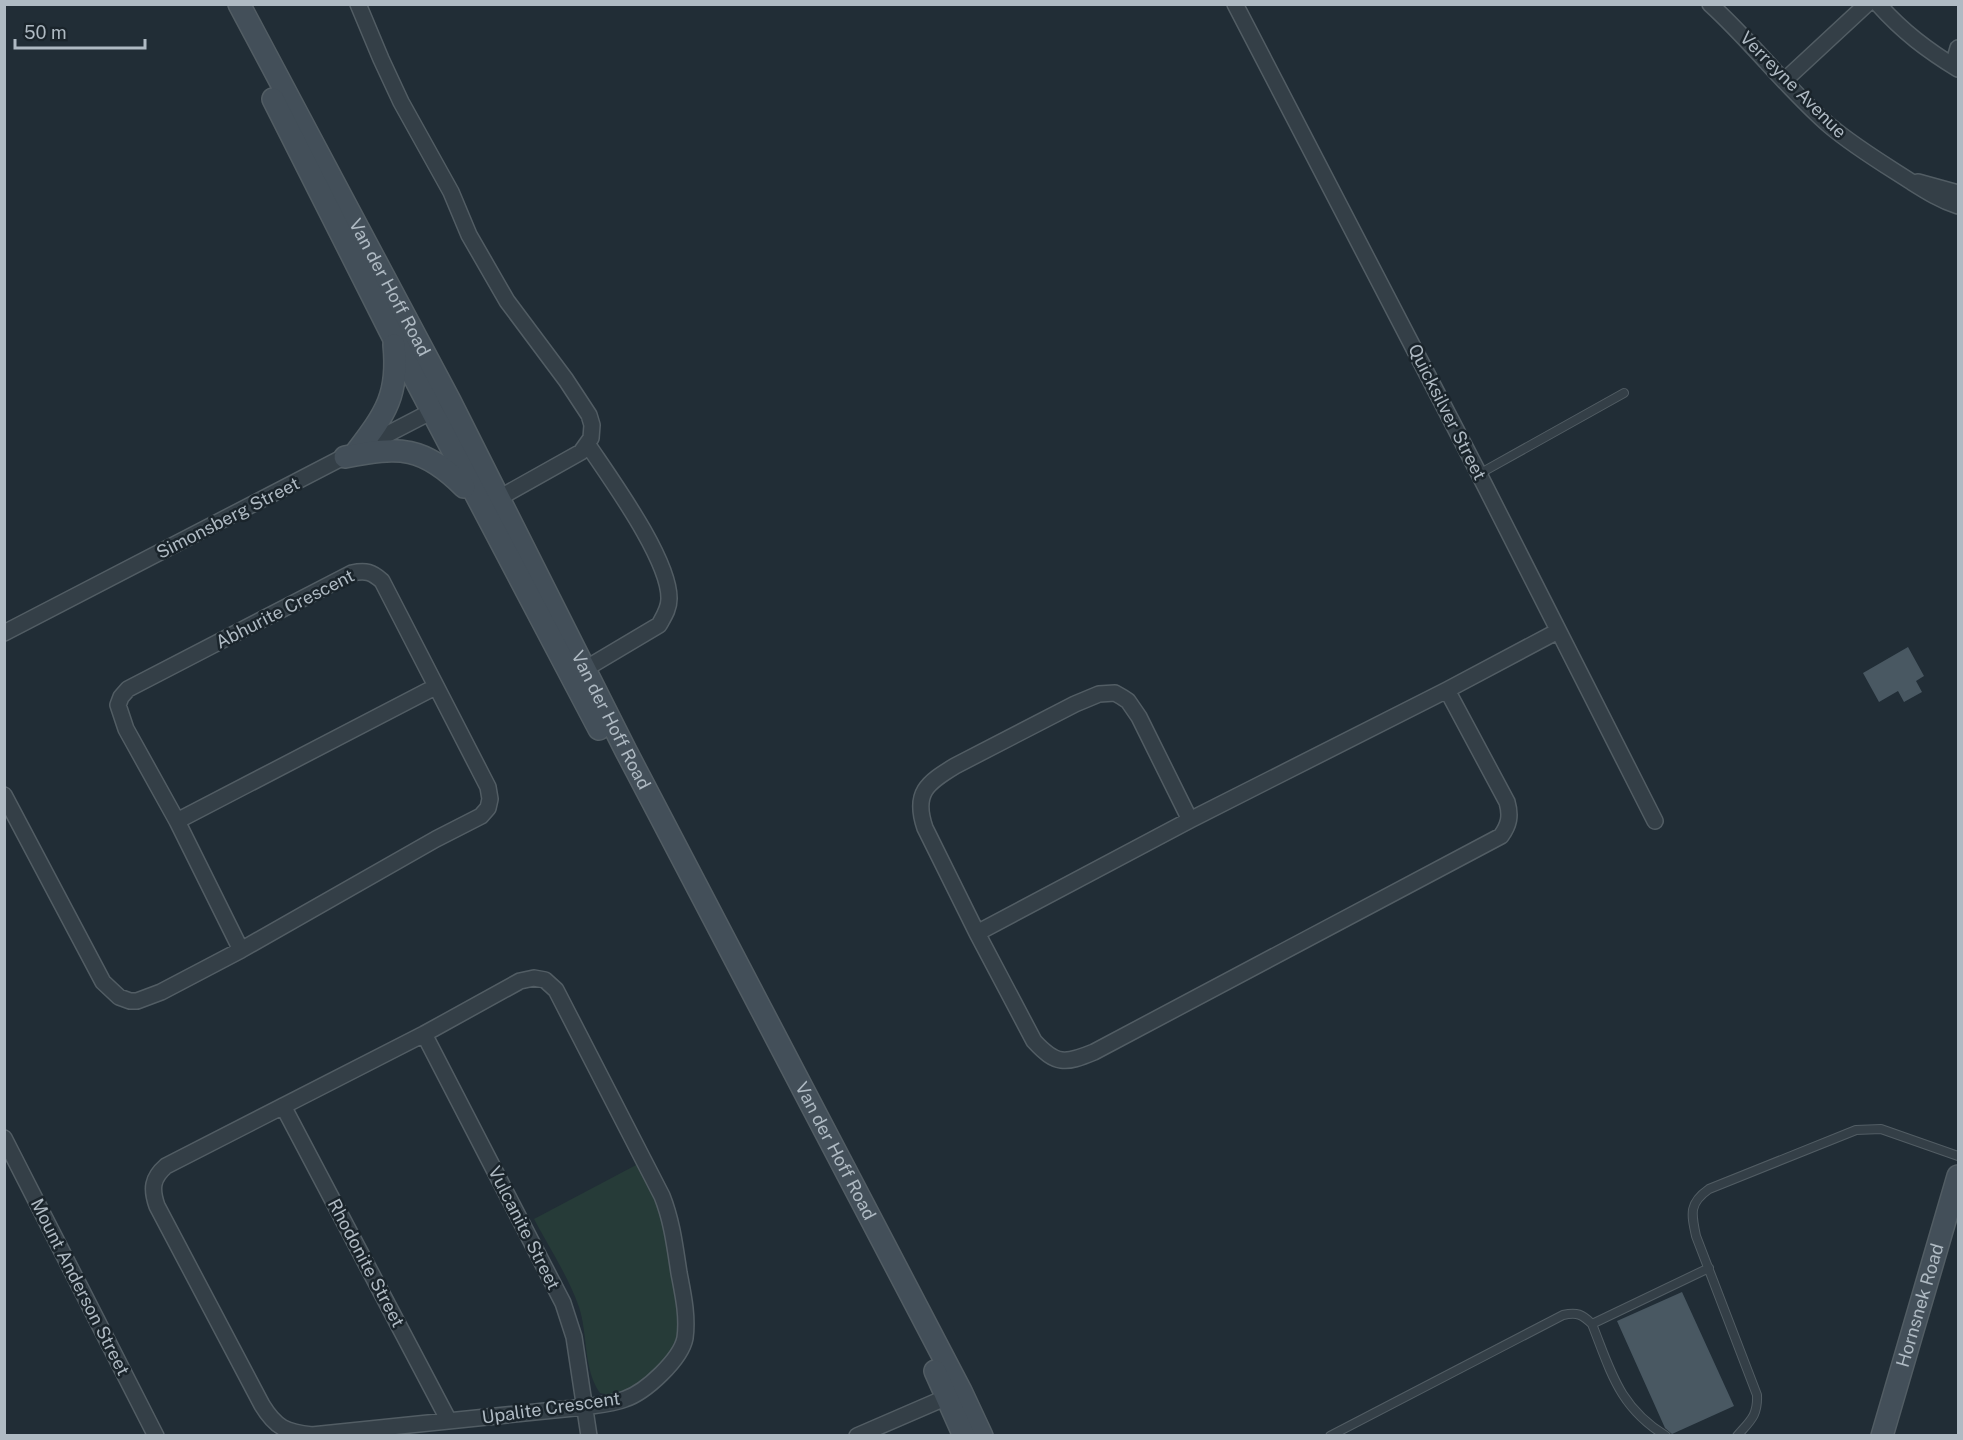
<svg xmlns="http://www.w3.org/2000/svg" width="1963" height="1440" font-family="'Public Sans',sans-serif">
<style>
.green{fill:#263b38}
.building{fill:#495862}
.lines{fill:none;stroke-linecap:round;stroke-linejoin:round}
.lane-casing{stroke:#525d64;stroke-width:10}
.street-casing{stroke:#525d64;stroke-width:18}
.secondary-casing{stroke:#525d64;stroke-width:24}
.lane{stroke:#343f47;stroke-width:8}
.street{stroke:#343f47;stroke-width:15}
.secondary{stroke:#434f59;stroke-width:21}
.labels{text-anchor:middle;stroke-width:5;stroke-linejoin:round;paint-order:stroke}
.street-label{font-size:18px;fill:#afbac3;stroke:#1a242b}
</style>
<rect width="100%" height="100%" fill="#212d36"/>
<path class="green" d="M638 1164 659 1200 677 1283 680 1328 676 1348 649 1377 630 1391 615 1396 600 1393C583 1369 588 1334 579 1307 568 1276 549 1247 534 1219Z"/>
<path class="building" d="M1908 647 1924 676 1916 681 1922 692 1904 702 1898 691 1879 702 1863 673Z
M1682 1292 1734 1406 1672 1434 1665 1428 1617 1321Z"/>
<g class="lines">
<defs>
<path id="lane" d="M1479 474 1624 393
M1592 1324 1709 1268
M1330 1436 1563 1315C1577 1312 1582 1314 1592 1324 1611 1372 1619 1407 1666 1436
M1737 1436C1750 1421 1758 1416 1757 1395L1696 1236C1691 1213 1689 1203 1709 1189L1856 1130 1881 1129 1958 1156"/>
<path id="street" d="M358 4 381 59 401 102 451 192 469 235 507 301 566 380 589 415 592 425 591 438 581 452 499 498
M1235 4 1479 474 1655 821
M1710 4C1752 42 1788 90 1830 126 1855 147 1882 163 1910 181 1926 191 1940 200 1958 206
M1878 4C1903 32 1927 50 1958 69
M1953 66 1958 48
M1785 80 1867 4
M1918 182 1958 193
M4 633 440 407
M585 669 659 625C664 616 669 609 669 599 670 560 610 478 588 445
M4 795 103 982 119 997 130 1001H137L161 992 241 950 436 839 481 816 488 808 490 799 488 787 382 581C372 572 366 570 352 573L128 689 121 697 118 705 126 729 177 821 241 950
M1190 820 1139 717 1128 701 1122 697 1115 693 1099 694 1075 704 955 766C927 783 913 793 925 828L977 933 1034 1041C1056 1065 1065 1064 1094 1052L1501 836C1509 825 1511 816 1507 802L1447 690
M177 821 435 687
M977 933 1190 820 1447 690 1558 631
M534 978 545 980 556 990 662 1196C672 1221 675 1247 679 1273 683 1294 688 1316 685 1338 681 1359 646 1392 625 1399 613 1404 598 1405 584 1407L312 1435C286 1432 276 1428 262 1405L157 1206C151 1189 152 1178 166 1166L424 1034 520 981Z
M424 1034 563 1303 574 1337 589 1436
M283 1106 449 1421
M4 1138 156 1436
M857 1436 954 1394"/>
<g id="secondary">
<path id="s1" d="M239 4 450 401 626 751 961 1391 982 1436"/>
<path d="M273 99 393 337 599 729"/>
<path d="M357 451C386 413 399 394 394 345"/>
<path d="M345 457C400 446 423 446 464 487"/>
<path d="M935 1371 964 1436"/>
<path id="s2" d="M1882 1436 1958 1176"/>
</g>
</defs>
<use href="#lane" class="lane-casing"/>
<use href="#street" class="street-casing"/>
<use href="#secondary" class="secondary-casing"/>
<use href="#lane" class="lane"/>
<use href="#street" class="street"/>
<use href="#secondary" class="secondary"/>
</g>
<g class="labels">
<g class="street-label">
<text transform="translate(1793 85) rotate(45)" y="6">Verreyne Avenue</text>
<text dy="6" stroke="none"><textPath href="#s1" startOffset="321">Van der Hoff Road</textPath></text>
<text transform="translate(1447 412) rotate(63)" y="6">Quicksilver Street</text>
<text transform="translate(228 518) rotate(-27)" y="6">Simonsberg Street</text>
<text transform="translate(285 609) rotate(-27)" y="6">Abhurite Crescent</text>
<text dy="6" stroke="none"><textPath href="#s1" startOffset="807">Van der Hoff Road</textPath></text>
<text dy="6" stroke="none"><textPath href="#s1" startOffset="1293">Van der Hoff Road</textPath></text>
<text transform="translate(524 1228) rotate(63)" y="6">Vulcanite Street</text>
<text transform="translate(366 1263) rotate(62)" y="6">Rhodonite Street</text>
<text transform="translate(80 1287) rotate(63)" y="6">Mount Anderson Street</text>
<text dy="6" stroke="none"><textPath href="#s2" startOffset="136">Hornsnek Road</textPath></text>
<text transform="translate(551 1408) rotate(-8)" y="6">Upalite Crescent</text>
</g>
</g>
<rect width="1963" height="1440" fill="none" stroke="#afbac3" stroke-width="12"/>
<path d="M15 39v9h130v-9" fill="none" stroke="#afbac3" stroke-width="3"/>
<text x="24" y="39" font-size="18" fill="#afbac3" stroke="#1a242b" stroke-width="4.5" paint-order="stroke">50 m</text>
</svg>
